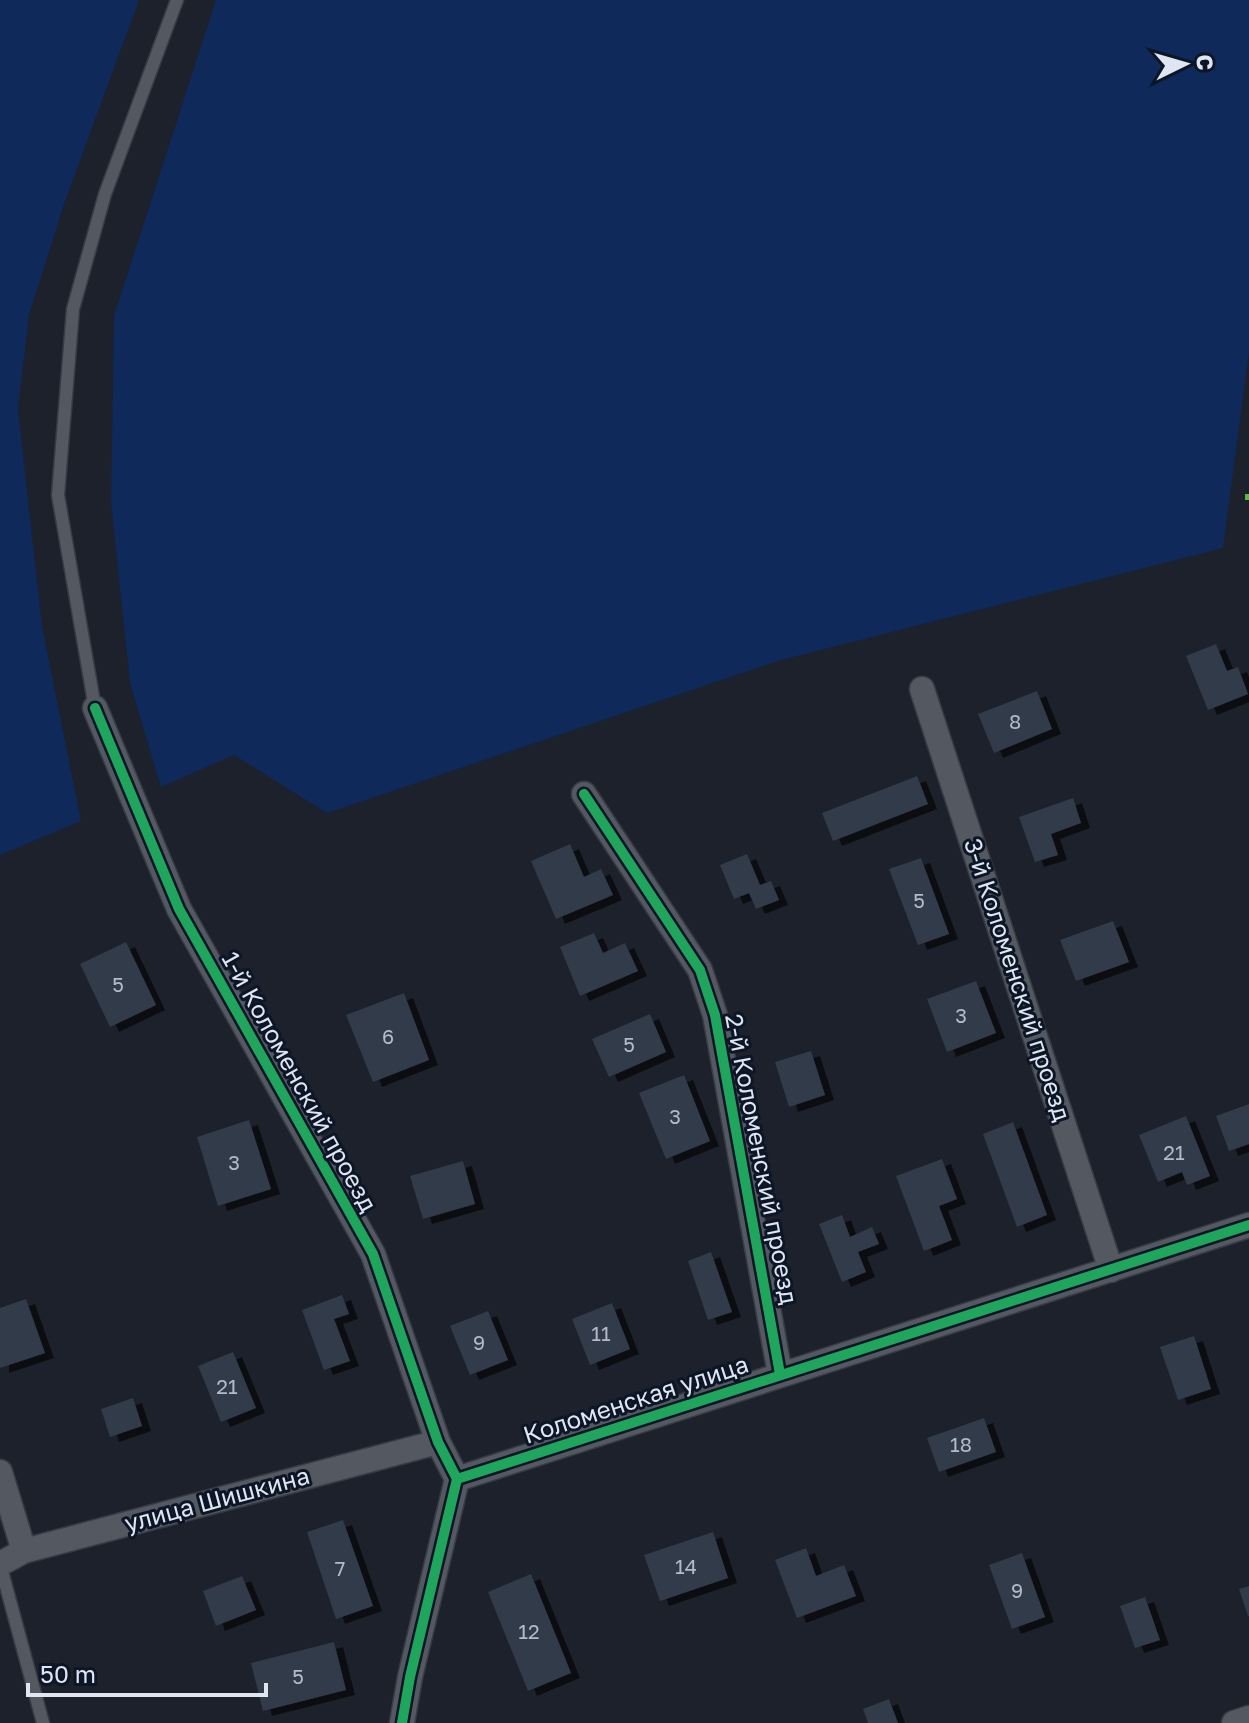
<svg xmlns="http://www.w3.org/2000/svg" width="1249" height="1723" font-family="'Golos Text',sans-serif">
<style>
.green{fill:#0e295a}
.building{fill:#313a4a;filter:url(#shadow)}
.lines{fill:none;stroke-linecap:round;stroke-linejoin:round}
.lane-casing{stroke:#373b43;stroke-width:15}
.street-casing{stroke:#373b43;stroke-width:27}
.lane{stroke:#535861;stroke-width:12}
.street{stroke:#535861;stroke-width:24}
.quiet{stroke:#58b947;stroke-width:8;stroke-dasharray:16 8;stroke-linecap:butt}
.cycleway-casing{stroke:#0d1627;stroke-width:15}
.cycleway{stroke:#20a55d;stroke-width:10}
.labels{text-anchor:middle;stroke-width:6;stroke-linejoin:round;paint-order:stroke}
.number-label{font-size:20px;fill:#b4bbc8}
.street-label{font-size:24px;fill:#dfe6f2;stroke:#0d1627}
</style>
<defs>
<filter id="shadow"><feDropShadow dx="9" dy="5" stdDeviation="0" flood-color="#0009"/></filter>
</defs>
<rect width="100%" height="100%" fill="#1c212b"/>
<path class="green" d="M0 0H139L64 204 29 315 18 409 42 626 81 821 0 855Z
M216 0H1249V352L1223 548 781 660 327 813 234 755 161 787 130 683 111 502 114 316Z"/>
<path class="building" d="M1216 644 1227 671 1238 667 1248 694 1208 710 1186 656Z
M1037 691 1052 729 994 753 978 714Z
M917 776 928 804 833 841 822 813Z
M1073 798 1081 823 1051 834 1058 855 1035 862 1019 817Z
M570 844 584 877 601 869 613 895 556 919 531 861Z
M747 854 760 885 771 881 779 900 756 909 749 893 734 899 720 865Z
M921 858 949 934 918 945 889 869Z
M1113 921 1129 962 1076 981 1060 940Z
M594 933 603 953 625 943 638 971 580 996 560 947Z
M126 942 156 1005 110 1027 80 964Z
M976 981 996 1033 947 1052 927 999Z
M404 993 429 1060 373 1082 346 1015Z
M650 1014 666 1052 609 1077 592 1039Z
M811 1051 825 1095 789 1107 775 1062Z
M684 1075 710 1141 666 1159 639 1093Z
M1249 1104V1144L1229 1151 1216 1116Z
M1186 1116 1210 1176 1187 1185 1182 1172 1158 1182 1139 1135Z
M249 1120 271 1189 218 1206 197 1137Z
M1013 1122 1047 1215 1017 1227 983 1134Z
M942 1159 957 1199 939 1206 952 1240 924 1251 896 1176Z
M463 1161 475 1204 423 1219 410 1176Z
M842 1215 850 1237 872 1227 879 1244 858 1252 866 1272 842 1282 819 1224Z
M711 1252 732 1312 708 1320 688 1261Z
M342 1295 349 1314 334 1319 350 1361 324 1370 302 1310Z
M26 1299 45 1353 0 1368V1308Z
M612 1303 630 1349 590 1365 572 1319Z
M488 1311 508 1360 470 1375 450 1326Z
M1194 1336 1211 1389 1178 1400 1160 1347Z
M233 1352 256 1408 221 1422 198 1366Z
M133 1398 142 1426 110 1437 101 1409Z
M984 1418 996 1452 939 1472 927 1438Z
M343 1520 373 1606 336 1619 307 1532Z
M713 1532 728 1578 660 1601 644 1555Z
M806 1548 816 1576 844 1565 856 1596 797 1618 775 1560Z
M1022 1553 1045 1617 1012 1629 989 1565Z
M531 1574 571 1673 528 1691 488 1592Z
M242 1576 256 1610 216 1626 203 1591Z
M1249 1586V1616H1248L1239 1589Z
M1145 1597 1160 1640 1135 1648 1120 1606Z
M334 1642 346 1690 263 1711 251 1663Z
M889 1699 898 1723H868L863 1709Z"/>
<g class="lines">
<defs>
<path id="lane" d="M95 708 58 495 73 309 105 194 177 0
M0 1564 43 1723"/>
<path id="street" d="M922 689 1111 1270
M95 708 179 909 373 1254 438 1442 457 1479
M584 794 700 970 715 1015 780 1374
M0 1472 24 1551
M0 1564 24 1551 438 1442
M402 1723 410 1677 457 1479 1249 1225
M1234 1723 1249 1718"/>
</defs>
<use href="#lane" class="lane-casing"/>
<use href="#street" class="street-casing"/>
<use href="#lane" class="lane"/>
<use href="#street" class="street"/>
<path class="quiet" d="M1249 494V500"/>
<defs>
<path id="cycleway" d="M95 708 179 909 373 1254 438 1442 457 1479
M584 794 700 970 715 1015 780 1374
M402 1723 410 1677 457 1479 1249 1225"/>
</defs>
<use href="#cycleway" class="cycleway-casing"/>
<use href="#cycleway" class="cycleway"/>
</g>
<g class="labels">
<g class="number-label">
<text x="1015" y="729">8</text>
<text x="919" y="908">5</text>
<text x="118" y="992">5</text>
<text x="961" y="1023">3</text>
<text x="388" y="1044">6</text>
<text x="629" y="1052">5</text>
<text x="675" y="1124">3</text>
<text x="1174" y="1160">21</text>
<text x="234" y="1170">3</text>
<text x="601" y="1341">11</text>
<text x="479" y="1350">9</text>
<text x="227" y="1394">21</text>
<text x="961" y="1452">18</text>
<text x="686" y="1574">14</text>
<text x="340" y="1576">7</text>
<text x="1017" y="1598">9</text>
<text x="529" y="1639">12</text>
<text x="298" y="1684">5</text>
</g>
<g class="street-label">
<text transform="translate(1017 980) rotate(72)" y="8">3-й Коломенский проезд</text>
<text transform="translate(299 1082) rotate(61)" y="8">1-й Коломенский проезд</text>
<text transform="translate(761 1159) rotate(79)" y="8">2-й Коломенский проезд</text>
<text transform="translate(636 1400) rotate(-18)" y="8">Коломенская улица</text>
<text transform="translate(217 1500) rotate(-15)" y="8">улица Шишкина</text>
</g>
</g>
<g transform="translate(1185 64) rotate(85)" stroke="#0d1627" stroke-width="6" paint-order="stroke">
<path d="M0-6L14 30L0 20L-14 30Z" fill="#dfe6f2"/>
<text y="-12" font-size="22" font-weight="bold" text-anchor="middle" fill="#dfe6f2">С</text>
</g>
<path d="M28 1683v12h238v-12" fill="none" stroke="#dfe6f2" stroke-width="4"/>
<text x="40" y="1683" font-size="24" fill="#dfe6f2" stroke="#0d1627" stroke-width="6" paint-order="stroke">50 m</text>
</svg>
